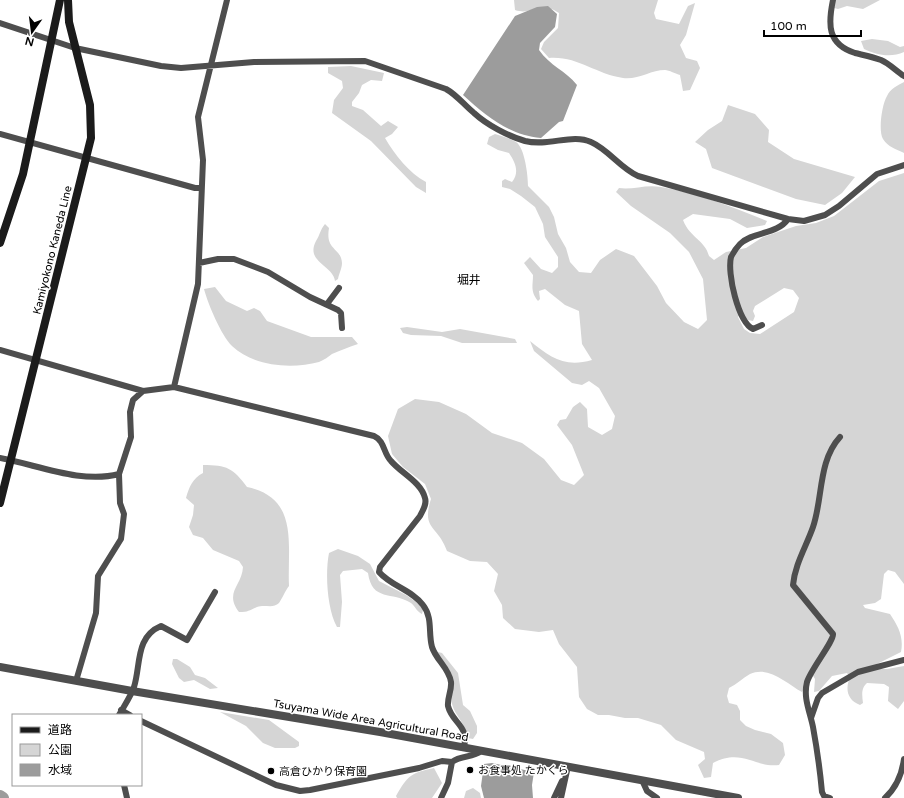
<svg xmlns="http://www.w3.org/2000/svg" width="904" height="798" font-family="'Varela Round','Noto Sans JP',sans-serif">
<style>
.green{fill:#d5d5d5;fill-rule:evenodd}
.water{fill:#9c9c9c}
.lines{fill:none;stroke-linecap:round;stroke-linejoin:round}
.river{stroke:#9c9c9c;stroke-width:12}
.minor{stroke:#4e4e4e;stroke-width:6}
.tertiary{stroke:#4e4e4e;stroke-width:8}
.secondary{stroke:#1b1b1b;stroke-width:8}
.poi-dot{fill:#000;stroke:#fff;stroke-width:1.5}
.labels{text-anchor:middle;stroke-width:3;stroke-linejoin:round;paint-order:stroke}
.street-label{font-size:11px;fill:#000;stroke:#fff}
.poi-label{font-size:11px;fill:#000;stroke:#fff;text-anchor:start}
.neighbourhood-label{font-size:12px;fill:#000;stroke:#fff}
</style>
<rect width="100%" height="100%" fill="#fff"/>
<path class="green" d="M514 0H658L654 13 656 19 679 24 688 6 695 3 686 35 680 45 686 58 697 61 700 68 690 90 683 91 680 75C676 74 669 70 665 70 651 70 638 80 623 78 595 74 578 56 549 58L541 49 544 42 558 28 559 13C540 0 532 16 515 10Z
M835 0H880L863 9 847 6 838 9 834 8Z
M872 39 888 41 900 47 904 46V52C891 58 876 55 864 49L861 41Z
M351 66 384 73 382 81 371 80 362 85 359 93 352 102V106L363 110 381 126 388 121 398 127 392 134 385 138C395 155 409 173 426 182V193L416 187 371 141 332 113 334 100 343 88 342 81 328 73V67Z
M904 82V153C896 149 888 147 883 139 878 131 882 104 887 96 890 89 898 85 904 82Z
M728 105 755 114 769 130 768 142 794 159 855 177 842 193 825 205 796 199 712 168 706 149 695 142 708 130 722 121Z
M495 134C501 136 510 138 516 142 525 148 528 176 528 186L549 207 554 217 558 234 566 248 570 262 579 272 591 273 600 260 616 249 634 256 657 286 666 303 684 322 698 329 707 320 703 279 689 252 670 233 631 206 616 192 619 188C633 190 646 184 661 187 697 193 733 207 767 221L765 225 747 228 730 219 693 214 683 220C690 238 705 240 709 256L714 260 726 252 746 248 763 237 796 226 816 223 834 216 879 181 904 173V584L895 572 888 570 884 574 881 599 875 603 863 605 865 608 890 614C898 626 904 637 901 652L877 664 879 669H887L904 666V701L898 709 888 701 889 687 884 684 867 683C861 688 862 695 863 703L860 705C847 700 845 689 850 677L847 673 832 676 819 691 814 692 815 679 812 674 802 692C787 684 769 665 750 674 743 678 737 684 729 688L727 696 729 703 737 705 740 711V720L746 726 755 730 771 734 783 743 785 755 779 765C755 768 742 748 713 763L711 777 704 778 698 765 705 759 704 752 676 740 661 725 638 718H625L609 715H598L587 709 579 697 577 667 559 644 553 630 539 632 515 629 503 618 502 605 494 591 498 574 487 562 470 561 447 551C438 525 421 530 431 499L425 484 403 467 392 454 388 436 398 409 415 399 439 402 466 414 492 433 522 443 544 459 561 480 574 485 584 475 572 445 557 425 560 420 566 419 573 407 580 402 587 409 588 427 602 435 612 429 615 416 599 388 589 381 582 385 572 383 534 351 530 341C550 357 564 368 592 360L582 344 579 311 565 305 545 289 539 291 540 299 538 301C530 291 533 286 533 275L524 263 530 257 541 269 552 273 558 267V257L545 237 543 224 535 207 521 196 510 189 502 187V181L505 179 512 182C520 172 515 162 509 153L498 150 487 144 489 137ZM784 288 793 290 799 298 794 312 760 334 750 333 744 329 738 317 740 313 748 320 753 321 755 316 753 311 755 306Z
M325 224 329 228C325 251 341 247 342 263 342 268 339 274 338 279L335 281C333 265 305 262 316 241 320 235 320 230 325 224Z
M215 287 226 301 247 311 254 308 260 311 267 321 311 337H352L358 344C349 347 341 350 332 354 328 357 324 360 319 362 292 369 254 367 232 346 221 335 208 304 204 289Z
M407 327 442 332 460 329 515 339 517 343H462L441 336 411 335 403 333 400 328Z
M203 465C227 465 233 468 247 487 300 498 287 546 289 586 285 591 282 599 279 603 273 609 265 604 257 607 249 610 249 612 239 612 224 592 242 586 243 567L239 561 213 550 203 538 193 535 189 527 193 515 194 505 186 498C189 487 193 478 203 473Z
M338 549 358 556 370 564 379 581 406 595 419 604 423 610 422 614C417 612 415 606 411 603 392 591 372 602 368 573L362 569 343 571 340 575 342 602 340 627H337C327 609 325 573 329 553Z
M438 652 442 653 458 673 463 705 470 711 477 726V733L473 739 468 738C465 722 455 716 452 704 449 694 455 685 451 673 448 665 439 660 438 652Z
M173 659H177L190 667 195 675 205 678 218 688 210 689 194 680 184 682 179 678 172 664Z
M220 712 269 720 299 742V746L295 748H275L263 743 246 726Z
M434 768 442 783 432 798H397L396 796C408 775 411 773 434 768Z
M473 788 480 793 481 798H464L466 791Z"/>
<path class="water" d="M548 6 557 14 555 27 540 43 539 50C550 66 565 70 577 85L563 121 559 122 541 138C509 135 486 116 463 95L515 16 537 7Z
M492 763 534 772 532 785 533 798H484L481 786 484 764Z"/>
<g class="lines">
<path class="river" d="M0 796 3 798"/>
<path class="minor" d="M833 0C828 24 827 44 855 53 863 55 873 57 881 60 890 64 896 71 904 76
M0 23 75 48 161 66 181 68 254 62 365 61 446 89C457 95 464 105 474 113 487 125 508 136 525 141 549 147 572 133 591 142 609 150 620 168 638 176L788 219 804 221 825 215 839 206 877 174 904 165
M0 134 195 188H201
M199 263 218 259H234L268 272 310 297 338 310 341 313 342 328
M327 304 339 288
M762 325 753 329C738 322 727 273 731 257 733 253 736 248 740 244 753 231 777 235 788 219
M0 350 143 391
M174 387 198 284 203 160 198 117 227 0
M0 458C38 465 81 484 119 474
M76 681 96 613 98 576 121 539 124 514 120 503 119 474 131 437 130 412 133 400 143 391 174 387 374 436C385 441 383 453 391 461 401 473 421 482 425 498 427 504 423 510 420 516L380 567 379 572C391 586 412 590 423 605 433 618 428 632 432 647 436 660 449 668 451 682 452 690 447 698 448 706 452 723 469 725 464 747
M121 710 130 715
M119 715C124 706 131 696 134 687 141 665 135 637 161 626L187 640 215 592
M811 718 818 698 822 693 858 672 904 660
M141 721 276 785 300 791 310 790 419 768 442 761 452 762C461 755 473 758 481 751
M642 780 647 791 657 798
M124 785 127 798
M441 798 448 783 452 762
M554 798 562 781
M561 798 568 766
M830 798 824 796 822 792C820 770 817 749 813 727 810 712 803 698 807 682 811 669 834 641 833 634L793 585C795 564 806 547 813 527 823 498 818 461 840 437
M885 798C897 787 902 774 904 759"/>
<path class="tertiary" d="M0 667 132 691 380 732 738 798"/>
<path class="secondary" d="M0 243 23 174 60 0
M0 503 91 138 90 105 69 22 68 0"/>
</g>
<g class="poi-dot">
<circle cx="470" cy="770" r="4"/>
<circle cx="271" cy="771" r="4"/>
</g>
<g class="labels">
<g class="street-label">
<text transform="translate(52 250) rotate(-76)" y="4">Kamiyokono Kaneda Line</text>
<text transform="translate(371 720) rotate(10)" y="4">Tsuyama Wide Area Agricultural Road</text>
</g>
<g class="poi-label">
<text x="478" y="774">お食事処 たかくら</text>
<text x="279" y="775">高倉ひかり保育園</text>
</g>
<g class="neighbourhood-label">
<text x="469" y="284">堀井</text>
</g>
</g>
<rect x="12" y="714" width="130" height="72" fill="#ffffff" stroke="#999999"/>
<rect x="20" y="727" width="20" height="6" fill="#1b1b1b" stroke="#999999"/>
<text x="48" y="734" font-size="12" fill="#000000">道路</text>
<rect x="20" y="744" width="20" height="12" fill="#d5d5d5" stroke="#999999"/>
<text x="48" y="754" font-size="12" fill="#000000">公園</text>
<rect x="20" y="764" width="20" height="12" fill="#9c9c9c" stroke="#999999"/>
<text x="48" y="774" font-size="12" fill="#000000">水域</text>
<g transform="translate(32 32) rotate(194)" stroke="#ffffff" stroke-width="3" paint-order="stroke">
<path d="M0-3L7 15L0 10L-7 15Z" fill="#000000"/>
<text y="-6" font-size="11" font-weight="bold" text-anchor="middle" fill="#000000">N</text>
</g>
<path d="M764 30v6h97v-6" fill="none" stroke="#000000" stroke-width="2"/>
<text x="770" y="30" font-size="12" fill="#000000" stroke="#ffffff" stroke-width="3" paint-order="stroke">100 m</text>
</svg>
